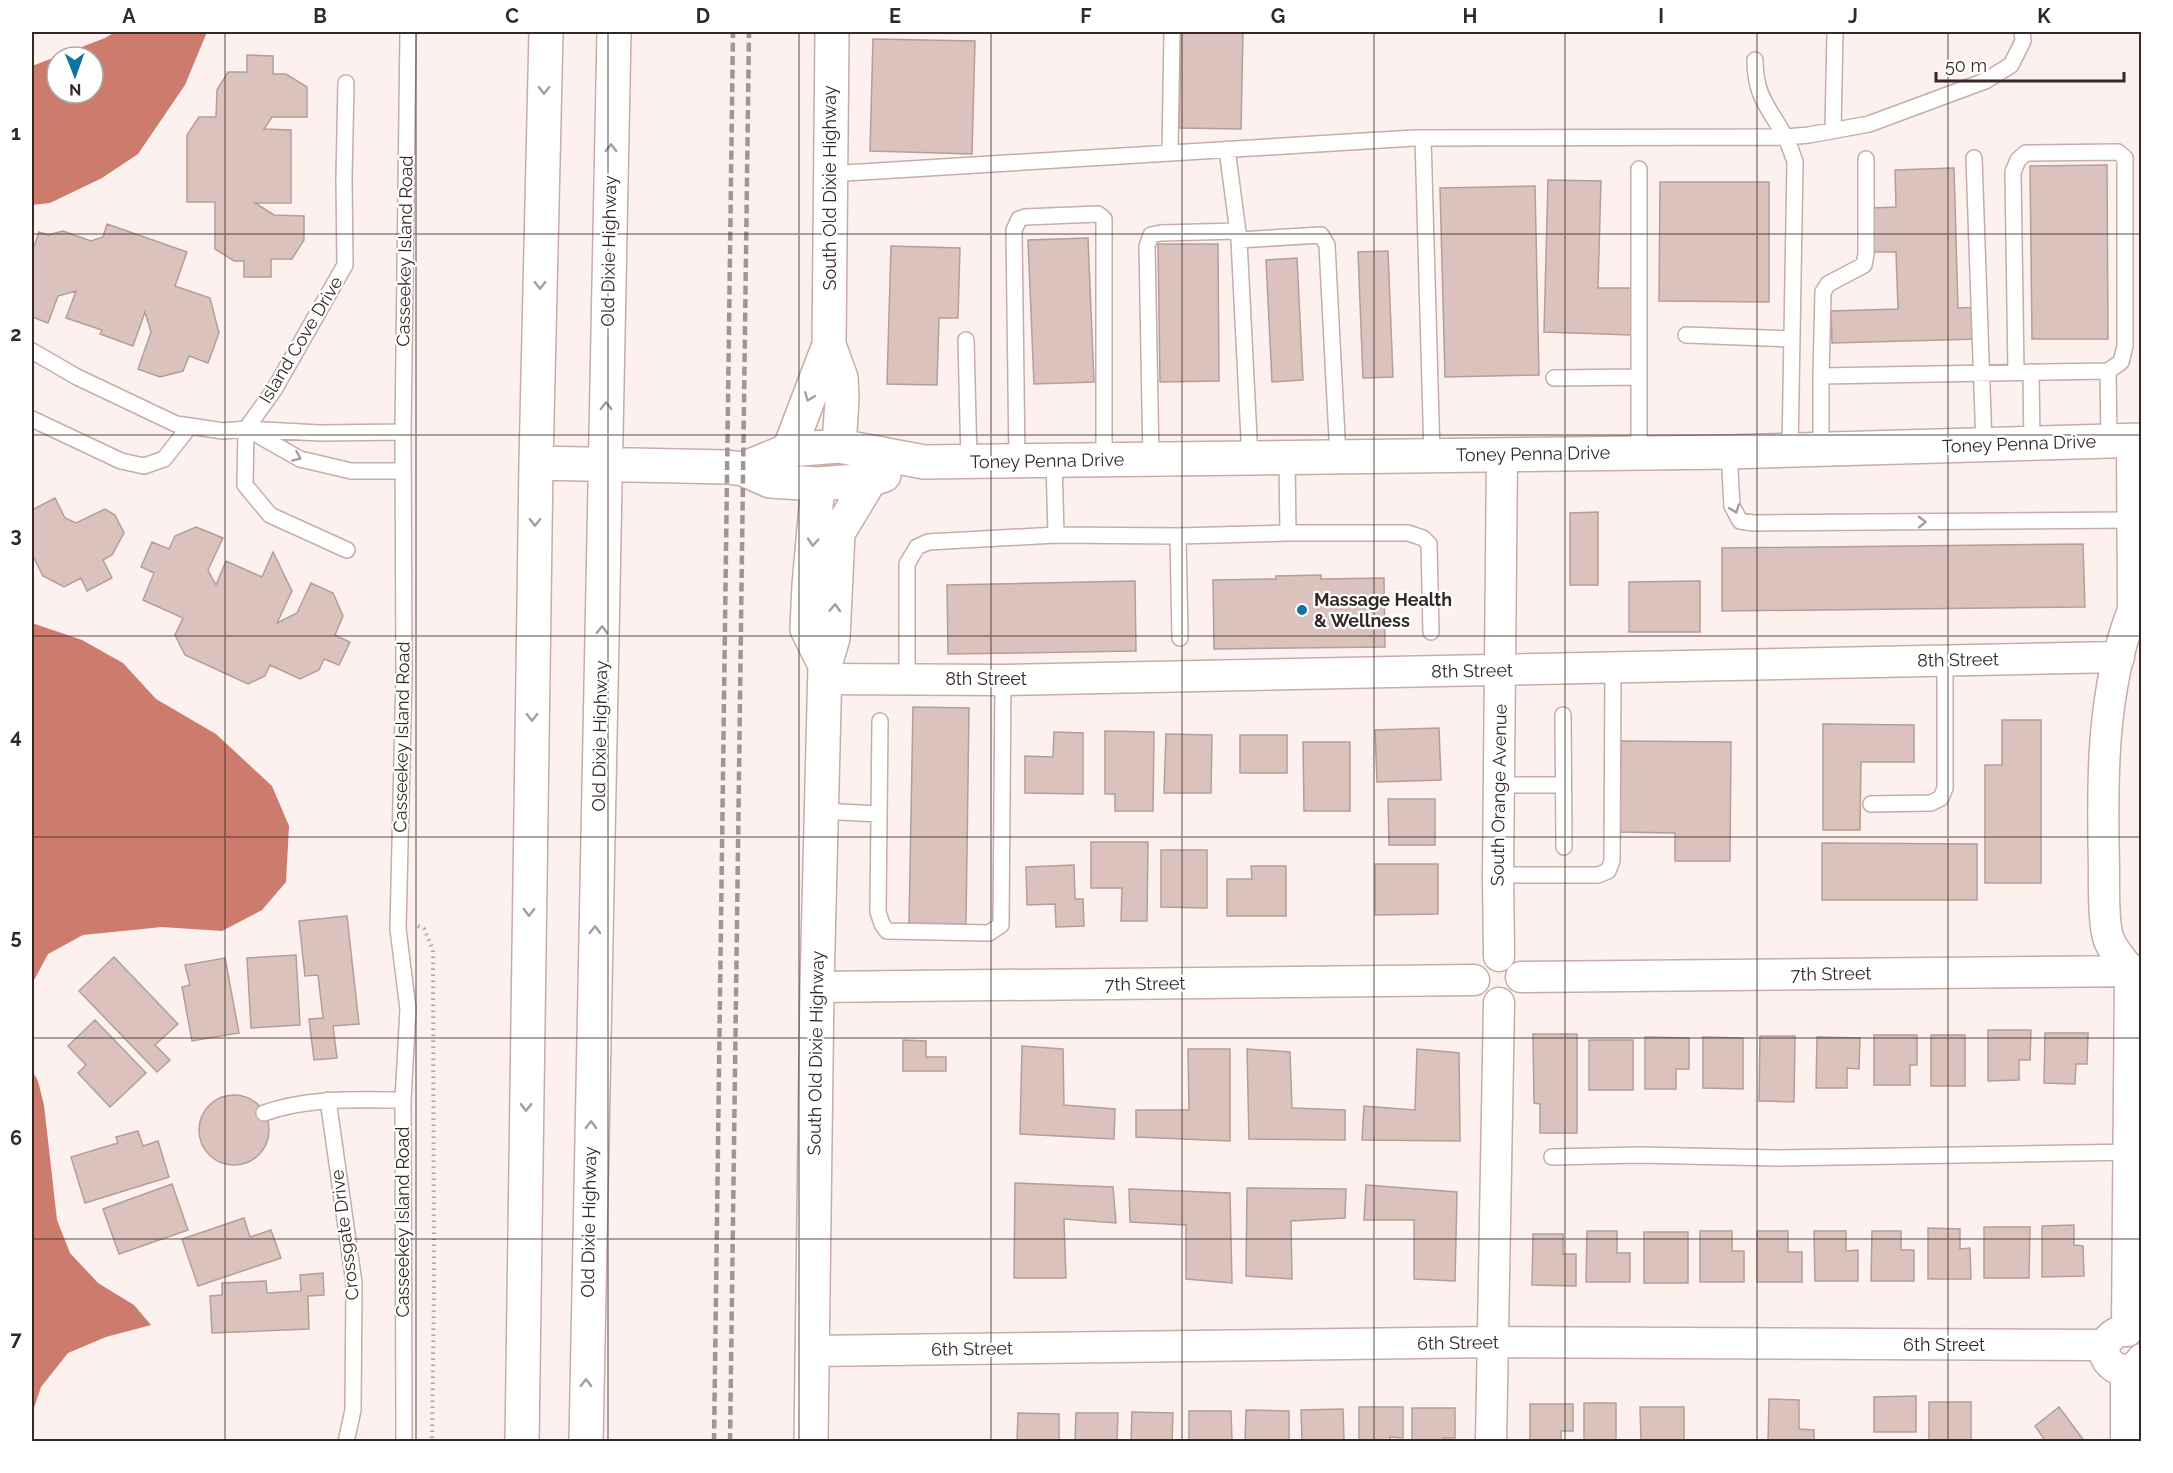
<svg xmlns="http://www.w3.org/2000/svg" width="2173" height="1473" font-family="Raleway,sans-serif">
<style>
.water{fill:#cc7b6d;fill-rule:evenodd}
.building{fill:#dbc2bd;stroke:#b59d98;stroke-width:1.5}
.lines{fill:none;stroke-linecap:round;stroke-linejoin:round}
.lane-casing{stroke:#c6ada8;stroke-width:18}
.street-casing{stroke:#c6ada8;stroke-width:33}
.secondary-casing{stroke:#c6ada8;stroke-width:36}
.path{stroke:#aea3a1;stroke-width:4;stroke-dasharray:1.5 4.5;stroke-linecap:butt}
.lane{stroke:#fff;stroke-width:15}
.street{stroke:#fff;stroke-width:30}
.secondary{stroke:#fff;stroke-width:33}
.rail{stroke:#a19694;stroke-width:4.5;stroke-dasharray:9 4.5;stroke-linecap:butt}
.oneway{stroke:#a39f9e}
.grid{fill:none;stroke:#332927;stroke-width:1.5;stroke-opacity:0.55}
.poi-dot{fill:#0f74a0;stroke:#fff;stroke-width:2}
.labels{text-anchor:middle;stroke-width:4.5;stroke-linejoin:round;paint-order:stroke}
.street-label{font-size:18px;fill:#332927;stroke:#fff}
.poi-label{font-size:18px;font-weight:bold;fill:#332927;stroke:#fff;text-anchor:start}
.neatline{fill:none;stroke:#332927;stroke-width:2}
.grid-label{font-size:20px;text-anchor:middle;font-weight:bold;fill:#332927}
</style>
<rect width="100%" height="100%" fill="#fcf1ef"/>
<path class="water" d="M115 32H207L185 85 138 154 102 178 50 203 32 205V66L105 38ZM57 57H93V93H57Z
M32 623 82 640 123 663 156 699 216 734 272 786 289 826 286 882 262 910 222 931 162 927 83 935 48 954 32 984Z
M32 1070 38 1081 44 1105 57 1220 70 1253 98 1283 134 1305 151 1325 106 1337 68 1353 41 1387 32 1414Z"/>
<path class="building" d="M1181 32H1243L1241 129 1179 128Z
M873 39 975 41 972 154 870 151Z
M247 55 273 56V74H286L307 87V117H272L264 129 291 130V203H255L274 215 304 216V240L292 259H271V277H244V261H234L215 249V202H187V135L199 117H216L217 90 228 72H247Z
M2107 165 2108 339H2032L2030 166Z
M1954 168 1958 308 1979 307V339L1832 343 1831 311 1898 309 1896 252H1874L1873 208 1896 207 1895 170Z
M1548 180 1601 181 1598 288H1632L1631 335 1544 332Z
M1660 182H1769V302L1659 301Z
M1535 186 1539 375 1445 377 1440 188Z
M107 224 187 252 175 286 210 298 219 333 208 363 189 356 183 371 160 377 138 369 151 332 145 312 133 346 100 334 102 330 66 318 76 291 58 296 48 323 32 317V248L33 249 39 232 48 235 63 231 91 241 103 237Z
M1088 238 1094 382 1034 384 1028 240Z
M1158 244H1218L1219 381 1160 382Z
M891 246 960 248 958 318H939L937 385 887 384Z
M1388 251 1393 377 1363 378 1358 252Z
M1297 258 1303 380 1272 382 1266 260Z
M55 498 65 518 76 523 105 509 115 515 124 533 112 555 103 560 112 578 87 591 81 578 64 587 43 576 32 554V510Z
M1598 512V585H1570V513Z
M196 527 223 538 208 570 216 585 226 561 262 577 273 552 292 591 277 623 297 613 311 583 333 593 343 616 335 635 350 642 339 665 324 659 319 670 300 679 270 665 265 676 248 684 185 655 175 635 183 618 143 600 154 573 141 567 152 542 169 549 175 536Z
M2083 544 2085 607 1722 611V548Z
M1321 575V579L1384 578 1385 647 1214 649 1213 580 1276 579V576Z
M1135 581 1136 651 948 654 947 585Z
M1700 581V632H1629V582Z
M913 707 969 708 966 924 909 923Z
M2002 720H2041V883H1985V765H2002Z
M1823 724 1914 725V762H1861L1860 830H1823Z
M1439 728 1441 780 1377 782 1375 730Z
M1105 731 1154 732 1153 811H1115V794H1105Z
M1054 732 1083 733V794L1025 793V756L1053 757Z
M1166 734 1212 735 1211 793H1164Z
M1240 735H1287V773H1240Z
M1621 741 1731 742 1730 861H1675V833L1620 832Z
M1303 742H1350V811H1304Z
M1388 799H1435V845H1389Z
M1091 842H1148L1147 921H1121L1122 888H1091Z
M1822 843 1977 844V900H1822Z
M1161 850H1207V908L1161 907Z
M1375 864H1438V914L1375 915Z
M1074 865 1075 899H1083L1084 926 1056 927 1055 904 1027 905 1026 867Z
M1251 866H1286V916H1227V879H1252Z
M347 916 359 1024 333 1026 337 1058 314 1060 309 1019 323 1018 318 975 305 976 299 921Z
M296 955 300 1025 251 1028 247 958Z
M114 957 178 1024 155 1045 170 1060 157 1072 79 991Z
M225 958 239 1033 192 1041 182 987 190 985 185 965Z
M95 1020 146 1073 110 1107 78 1073 86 1065 68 1046Z
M1988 1030H2031L2030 1060H2019V1080L1988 1081Z
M2045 1033H2088L2087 1064H2076L2075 1084 2044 1083Z
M1533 1034H1577V1133H1540V1104L1534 1103Z
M1874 1035H1917V1065H1910V1085H1874Z
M1931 1035H1965V1086H1931Z
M1760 1036H1795L1794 1102 1759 1101Z
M1645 1037 1689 1038V1069H1676V1089H1645Z
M1703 1037 1743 1038V1089L1703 1088Z
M1817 1037 1860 1038 1859 1069 1847 1068V1088H1816Z
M903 1040 926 1041V1057H946V1071H903Z
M1589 1040H1633V1090H1589Z
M1022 1046 1063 1049 1064 1105 1115 1109 1114 1139 1020 1134Z
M1188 1049H1230V1141L1136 1137V1110H1189Z
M1247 1049 1290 1052 1292 1108 1345 1110V1140L1249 1139Z
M1417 1049 1459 1053 1460 1141 1362 1140 1364 1106 1415 1110Z
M199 1130a35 35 0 1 1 70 0a35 35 0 1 1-70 0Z
M138 1131 143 1146 158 1141 169 1177 85 1203 71 1157 118 1143 116 1137Z
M1015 1183 1113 1187 1116 1223 1064 1219 1066 1278H1014Z
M172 1184 188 1230 119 1254 103 1209Z
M1366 1185 1457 1192 1455 1281 1414 1279V1220H1364Z
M1247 1188 1346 1189 1345 1218 1291 1221 1292 1279 1246 1276Z
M1129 1189 1230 1193 1232 1283 1186 1279V1225L1130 1222Z
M244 1218 250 1237 271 1230 281 1258 198 1286 182 1239Z
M2074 1225V1245L2083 1246 2084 1276 2042 1277V1226Z
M1984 1227H2030L2029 1278H1984Z
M1928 1228 1960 1229V1249L1970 1248 1971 1279H1928Z
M1587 1231H1617V1253H1630V1282H1586Z
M1700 1231H1732V1251H1744V1282H1700Z
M1757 1231H1788V1252H1802V1282H1757Z
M1814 1231H1846V1251L1858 1250V1281H1815Z
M1872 1231H1901V1250H1914V1281H1871Z
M1644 1232H1688V1283H1644Z
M1533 1234H1563V1254H1576V1286L1532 1285Z
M323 1273 324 1295 308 1296 309 1329 212 1333 210 1296 222 1295V1283L266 1281 267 1293 301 1291 300 1275Z
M1916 1396V1432H1874V1397Z
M1769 1399 1799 1400V1429L1814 1430V1442H1768Z
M1929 1402H1971V1442H1929Z
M1584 1403H1616V1442H1584Z
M1530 1404H1573V1431H1561V1442H1530Z
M1359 1407H1403V1438L1390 1437V1442H1359Z
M1640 1407H1684V1442H1641Z
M2059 1407 2085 1442H2046L2035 1426Z
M1412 1408H1455V1438H1443V1442H1412Z
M1343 1409 1344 1439 1333 1442H1302L1301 1410Z
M1246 1410 1289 1411V1440L1245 1442Z
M1189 1411H1231L1232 1441 1189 1442Z
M1132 1412 1173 1413 1172 1442H1131Z
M1018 1413 1059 1414V1442H1017Z
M1076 1413H1118L1117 1442H1075Z"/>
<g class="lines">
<defs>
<path id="lane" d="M1755 60C1755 96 1768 106 1784 135 1789 143 1792 153 1795 162L1790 450
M346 83 344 178 345 265 274 390 246 429 245 485 270 515 347 550
M1833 130 1835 32
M1423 138 1432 455
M1227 149 1239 240 1250 459
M1170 153 1172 32
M1974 158 1984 445
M1639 169V452
M829 174 1414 138 1786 137 1809 135 1869 124 1985 81 2011 65 2023 41 2022 32
M1239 240 1321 235 1327 245 1338 457
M1686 335 1792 339
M966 340 969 462
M32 351 77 377 176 424 190 426 164 459 144 466 121 461 32 419
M2016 372 2013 172 2018 160 2026 153 2118 152 2125 158V346L2121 362 2108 371
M2031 372 2032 443
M1821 376 1823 292 1828 284 1864 265 1866 254V159
M1554 378 1639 377
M190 426 223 431 246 429 320 433 403 432
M249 430 300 459 351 471H403
M1821 449V376L2108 371 2109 441
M1729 452 1732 506 1740 521 1753 523 2133 520
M1287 459 1288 533
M1151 460 1147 246 1151 235 1161 233 1238 231
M1017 461 1014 230 1019 219 1025 217 1098 214 1104 219V460
M1054 461 1056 535
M1178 536 1180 638
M907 679V564L917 547 928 542 1056 535 1178 536 1288 533H1408L1423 538 1429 544 1431 632
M1563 715 1564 847
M880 721 878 912 882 924 887 931 989 933 1001 925 1003 680
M1499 785H1563
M1871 804 1931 803 1941 798 1945 788V661
M822 811 878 814
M1498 875H1598L1608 871 1612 861 1613 668
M328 1100 354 1283 353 1410 346 1442
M264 1113C310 1097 356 1100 403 1100
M1552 1157 1639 1155 1777 1158 2133 1152
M404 1442 403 1100 408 1009 398 929 404 673 403 432 408 32"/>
<path id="street" d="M825 679 1003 680 2119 657
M1499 956 1498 875 1502 454
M1521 977 2142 971
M817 987 1474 980
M2127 1331 2130 971C2124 961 2111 949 2108 937 2103 921 2104 885 2104 868 2102 782 2101 691 2133 610L2132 440
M2116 1333C2086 1351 2122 1388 2142 1359
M812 1351 1492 1342 2105 1345
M1491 1442 1499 1003
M2126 1442V1370"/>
<path id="secondary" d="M832 32 829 345 841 378 842 400 839 446
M789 450 829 345
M536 463 727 467 743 469 770 481 818 484 870 480 884 475
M743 469 789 450 839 446 924 462 1729 452 2142 440
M818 484 809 585 807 629 825 665
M522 1442 536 463 546 32
M586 1442 614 32
M811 1442 817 987 825 665 833 638 838 533 870 480"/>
</defs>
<use href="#lane" class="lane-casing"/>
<use href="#street" class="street-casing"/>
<use href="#secondary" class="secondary-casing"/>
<path class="path" d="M418 926 424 929 433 950 434 1291 432 1442"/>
<use href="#lane" class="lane"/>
<use href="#street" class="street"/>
<use href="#secondary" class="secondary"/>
<path class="rail" d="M714 1442 733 32
M730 1442 749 32"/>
</g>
<defs><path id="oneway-chevron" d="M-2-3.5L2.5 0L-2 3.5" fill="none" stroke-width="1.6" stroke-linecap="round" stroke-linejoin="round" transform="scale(1.5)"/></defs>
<g class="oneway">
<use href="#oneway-chevron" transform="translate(544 90) rotate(91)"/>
<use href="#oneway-chevron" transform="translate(611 148) rotate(-89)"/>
<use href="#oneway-chevron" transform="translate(540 285) rotate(91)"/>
<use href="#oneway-chevron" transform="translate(809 397) rotate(111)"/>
<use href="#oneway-chevron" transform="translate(606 406) rotate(-90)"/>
<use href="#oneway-chevron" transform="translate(297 457) rotate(24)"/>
<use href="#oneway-chevron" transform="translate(1735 509) rotate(70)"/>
<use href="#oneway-chevron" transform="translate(535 522) rotate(91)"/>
<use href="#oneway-chevron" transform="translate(1922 522) rotate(-1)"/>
<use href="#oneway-chevron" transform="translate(813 542) rotate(95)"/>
<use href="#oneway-chevron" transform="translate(835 608) rotate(-87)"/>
<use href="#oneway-chevron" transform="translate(602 630) rotate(-89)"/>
<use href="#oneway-chevron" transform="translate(532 717) rotate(91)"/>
<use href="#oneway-chevron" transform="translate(529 912) rotate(91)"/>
<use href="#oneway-chevron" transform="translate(595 930) rotate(-89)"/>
<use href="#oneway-chevron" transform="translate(526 1107) rotate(91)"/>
<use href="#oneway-chevron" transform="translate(591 1125) rotate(-89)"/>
<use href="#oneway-chevron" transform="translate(586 1383) rotate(-90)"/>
</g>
<path class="grid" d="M225 32V1442M416 32V1442M608 32V1442M799 32V1442M991 32V1442M1182 32V1442M1374 32V1442M1565 32V1442M1757 32V1442M1948 32V1442M32 234H2142M32 435H2142M32 636H2142M32 837H2142M32 1038H2142M32 1239H2142"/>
<circle class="poi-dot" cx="1302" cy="610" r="6"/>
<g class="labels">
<g class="street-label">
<text transform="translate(830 188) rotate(-90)" y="6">South Old Dixie Highway</text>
<text transform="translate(405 251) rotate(-89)" y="6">Casseekey Island Road</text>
<text transform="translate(609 251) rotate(-89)" y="6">Old Dixie Highway</text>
<text transform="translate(301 340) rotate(-59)" y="6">Island Cove Drive</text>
<text transform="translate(2019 444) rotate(-2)" y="6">Toney Penna Drive</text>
<text transform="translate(1533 454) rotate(-1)" y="6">Toney Penna Drive</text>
<text transform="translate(1047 461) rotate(-1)" y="6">Toney Penna Drive</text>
<text transform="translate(1958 660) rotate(-1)" y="6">8th Street</text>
<text transform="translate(1472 671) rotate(-1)" y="6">8th Street</text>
<text x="986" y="685">8th Street</text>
<text transform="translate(600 736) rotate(-89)" y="6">Old Dixie Highway</text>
<text transform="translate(402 737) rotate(-89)" y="6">Casseekey Island Road</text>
<text transform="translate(1499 795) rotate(-89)" y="6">South Orange Avenue</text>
<text transform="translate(1831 974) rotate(-1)" y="6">7th Street</text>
<text transform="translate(1145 984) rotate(-1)" y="6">7th Street</text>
<text transform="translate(816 1053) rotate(-89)" y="6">South Old Dixie Highway</text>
<text transform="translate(403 1222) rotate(-90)" y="6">Casseekey Island Road</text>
<text transform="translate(589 1222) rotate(-89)" y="6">Old Dixie Highway</text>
<text transform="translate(345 1235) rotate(-97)" y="6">Crossgate Drive</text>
<text transform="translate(1458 1343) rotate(-1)" y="6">6th Street</text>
<text x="1944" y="1351">6th Street</text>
<text transform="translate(972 1349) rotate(-1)" y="6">6th Street</text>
</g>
<g class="poi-label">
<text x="1314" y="606">Massage Health<tspan x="1314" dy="21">&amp; Wellness</tspan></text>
</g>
</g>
<rect width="2173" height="1473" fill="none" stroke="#ffffff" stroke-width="66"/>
<g transform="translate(75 75) rotate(179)"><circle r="28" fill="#ffffff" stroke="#ada9a9" stroke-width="1.5"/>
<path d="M0-4.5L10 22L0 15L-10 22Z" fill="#0f74a0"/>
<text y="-9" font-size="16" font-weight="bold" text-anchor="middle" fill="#332927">N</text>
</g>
<path d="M1936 72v9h188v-9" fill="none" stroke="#332927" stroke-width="3"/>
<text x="1945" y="72" font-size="18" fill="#332927" stroke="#ffffff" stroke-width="4.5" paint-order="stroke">50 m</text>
<rect x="33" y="33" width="2107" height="1407" class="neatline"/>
<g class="grid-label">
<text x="129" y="23">A</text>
<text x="320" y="23">B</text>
<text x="512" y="23">C</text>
<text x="703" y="23">D</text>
<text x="895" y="23">E</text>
<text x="1086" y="23">F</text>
<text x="1278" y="23">G</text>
<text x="1470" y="23">H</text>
<text x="1661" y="23">I</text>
<text x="1853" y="23">J</text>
<text x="2044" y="23">K</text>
<text x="16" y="140">1</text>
<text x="16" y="341">2</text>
<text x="16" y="542">3</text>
<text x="16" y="743">4</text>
<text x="16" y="944">5</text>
<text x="16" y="1145">6</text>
<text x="16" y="1346">7</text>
</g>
</svg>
